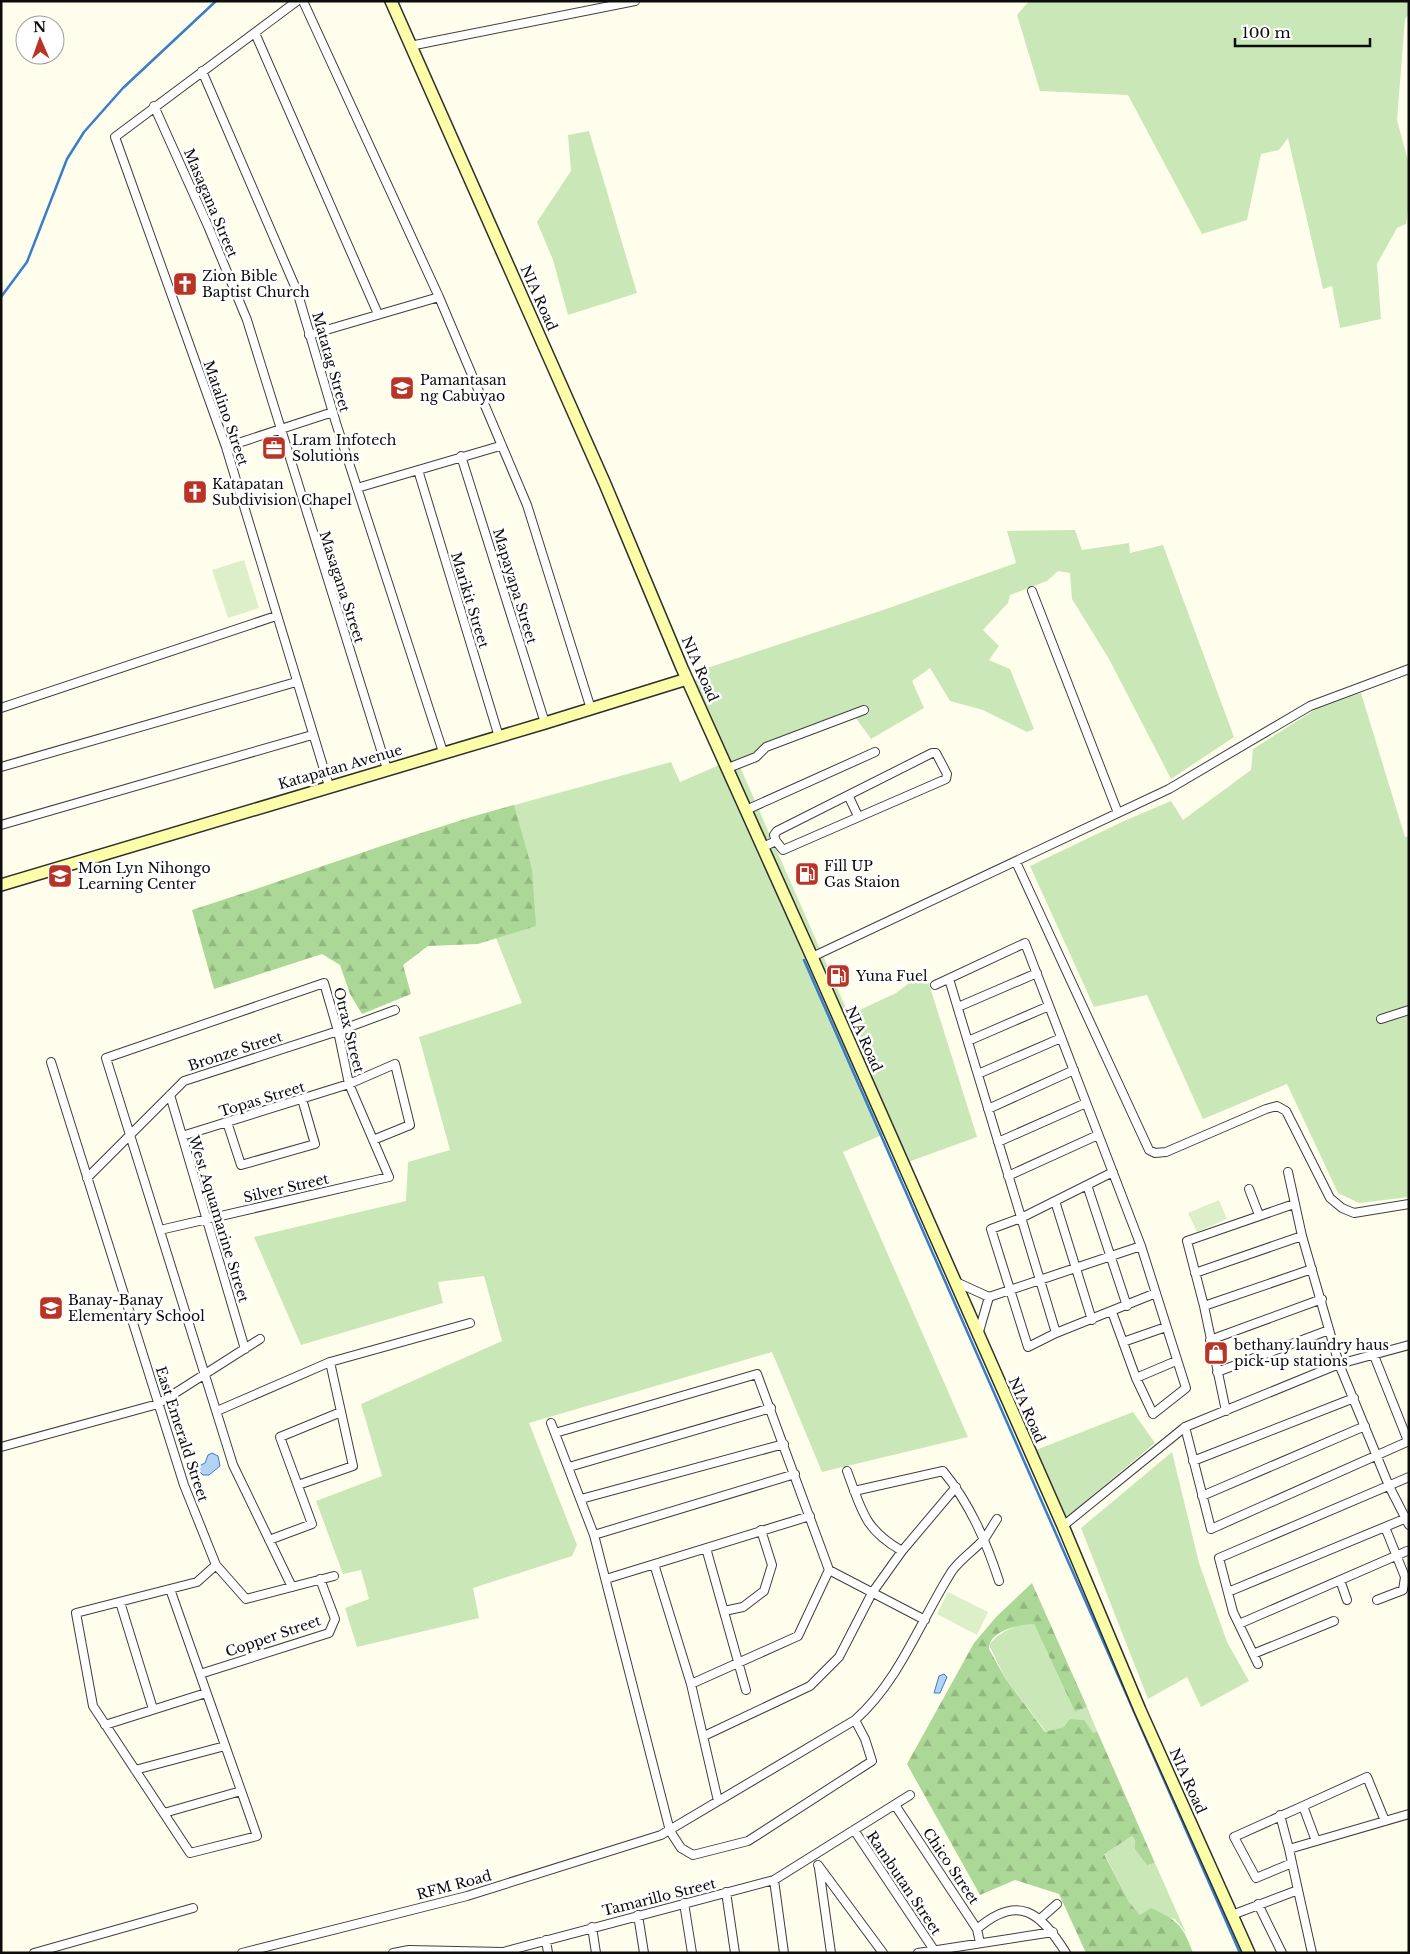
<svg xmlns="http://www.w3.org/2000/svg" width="1410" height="1954" font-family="'Libre Baskerville',serif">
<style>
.grass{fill:#cae8b7}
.forest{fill:url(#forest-firs)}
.pitch{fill:#dcefc8}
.water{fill:#b2d3f5;stroke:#3a7dca}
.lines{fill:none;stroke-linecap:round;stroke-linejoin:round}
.stream{stroke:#3a7dca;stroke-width:2.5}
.street-casing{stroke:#3f3f3f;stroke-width:10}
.secondary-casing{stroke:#2e2e2e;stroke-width:14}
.street{stroke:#fff;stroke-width:8}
.secondary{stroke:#fbfda8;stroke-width:11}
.labels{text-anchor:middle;stroke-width:5;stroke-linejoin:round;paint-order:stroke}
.street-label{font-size:14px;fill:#0c0c0c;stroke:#fff}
.poi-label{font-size:14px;fill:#0c0c0c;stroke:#fff;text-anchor:start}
</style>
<defs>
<pattern id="forest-firs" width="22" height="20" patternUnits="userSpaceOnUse" patternTransform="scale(1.25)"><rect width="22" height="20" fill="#abd896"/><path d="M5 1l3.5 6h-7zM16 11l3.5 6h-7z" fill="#92b880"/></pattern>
</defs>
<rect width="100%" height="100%" fill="#fffeec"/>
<path class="grass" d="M1029 1H1409V14L1405 19 1397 120 1409 164V202L1406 224 1397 228 1377 264 1381 319 1340 328 1332 286 1323 289 1288 138 1279 150 1261 154 1247 220 1202 234 1128 95 1040 91 1017 15Z
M589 131 637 293 568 315 553 260 537 222 571 171 568 135Z
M1075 530 1082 550 1129 543 1130 553 1163 545 1234 737 1171 779 1109 659 1072 599 1070 573 1058 571 1047 581 1010 595 1008 603 983 630 999 646 989 660 1010 669 1034 729 1027 732 983 710 950 701 930 668 912 681 924 708 871 739 853 714 737 760 849 1015 896 993 925 971 977 1137 908 1162 893 1130 843 1152 968 1437 822 1472 772 1352 529 1423 577 1545 572 1556 473 1588 479 1618 357 1647 345 1608 369 1599 361 1570 343 1574 316 1501 382 1476 361 1404 502 1341 484 1276 438 1282 443 1303 301 1345 254 1237 406 1201 408 1162 450 1150 419 1037 522 1003 478 893 460 820 671 762 680 782 731 760 695 682 698 671 886 609 1016 563 1007 531Z
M1361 693 1405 837 1409 836V1197L1359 1203 1338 1193 1287 1084 1203 1119 1147 995 1094 1007 1030 866 1124 821 1171 801 1183 820 1251 770 1253 749 1330 700Z
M1133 1412 1155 1443 1064 1519 1036 1450Z
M1172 1452 1199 1563 1227 1642 1249 1681 1201 1707 1187 1677 1148 1699 1081 1528Z
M1022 1624H1034L1075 1712 1087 1707 1097 1731 1093 1733 1064 1727 1046 1732 1005 1678 989 1645C997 1634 1009 1629 1022 1624Z
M1132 1836 1147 1865 1155 1863 1186 1933 1175 1919 1140 1915 1129 1902 1104 1853Z"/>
<path class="forest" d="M514 805 532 869 536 926 478 944 428 946 403 965 411 994 362 1014 350 994 340 965 322 954 214 989 192 910C300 876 405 835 514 805Z
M1032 1583 1087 1707 1075 1712 1034 1624C1020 1624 988 1631 989 1649L1005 1678 1045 1732 1064 1727 1070 1719 1084 1720 1093 1733 1097 1731 1155 1863 1147 1865 1135 1849V1841L1132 1836 1104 1854 1129 1902 1140 1915 1151 1908C1177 1920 1183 1925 1193 1953H1086L1059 1894 1015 1880 980 1895 907 1764 974 1643 997 1616Z"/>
<path class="pitch" d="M244 560 259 608 228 618 212 570Z
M1219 1200 1227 1219 1197 1232 1188 1213Z
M948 1592 988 1612 977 1635 937 1614Z"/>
<path class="water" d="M212 1453 218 1456 220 1466 209 1475H203L199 1471V1466L205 1463 208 1455Z
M944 1674 947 1677 940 1693H934L939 1676Z"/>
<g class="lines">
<path class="stream" d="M1 297 27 262 67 159 84 132 123 88 216 1
M804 960 1240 1953"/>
<defs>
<path id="street" d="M297 1 115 137 226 447 329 786
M303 1 439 297 527 505 591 709
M255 33 378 314
M410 46 635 1
M202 71 297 291 336 423 443 752
M154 106 208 226 247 320 387 769
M309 335 439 297
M226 447 333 412
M461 456 545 723
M418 470 499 737
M357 488 500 446
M1032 591 1118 813
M1 708 276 616
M1 767 296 682
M728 768 756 757 766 747 864 710
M849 797 858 816
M746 810 875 752
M1 825 312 735
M763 847 776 841 774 835 777 831 932 753H936L947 774 946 779 783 850 776 841
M1016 862 1149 1150 1155 1153 1166 1152 1266 1109 1277 1106 1286 1111 1330 1198 1342 1208 1354 1213 1409 1204
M812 957 1169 789 1310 706 1409 669
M949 979 1056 1333
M935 985 1025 943 1141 1246 1186 1388 1153 1414 1136 1378 1112 1312
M958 1007 1037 973
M1381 1019 1409 1010
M968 1041 1049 1006
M51 1062 184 1485 216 1565 246 1599 334 1576
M978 1074 1061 1038
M170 1095 245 1349
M988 1109 1074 1070
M227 1122 241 1165 315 1144 302 1099
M182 1136 349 1084 395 1064 410 1125 373 1140
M998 1142 1086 1103
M1113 1172 1021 1218 991 1229 1028 1347 1056 1333 1156 1293
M1288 1172 1302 1236 1339 1364 1389 1486 1409 1525
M1008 1176 1098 1135
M87 1178 184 1081 338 1031 395 1010
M1087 1185 1127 1306
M1249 1189 1259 1215
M1055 1201 1092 1320
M160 1230 389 1177 349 1084 338 1031 324 983 106 1058 233 1465 292 1587
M1195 1273 1302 1236
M956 1282 989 1297 978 1335
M989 1297 1141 1246
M1204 1306 1312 1269
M1210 1340 1322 1299
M1123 1342 1166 1327
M1373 1353 1408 1441
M1217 1372 1329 1330
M1136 1378 1176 1361
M217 1411 330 1362 470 1323
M1226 1411 1204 1306 1187 1241 1294 1204
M551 1423 594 1535 670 1831 681 1848 693 1855 748 1841 872 1761 865 1739 855 1720
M1185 1427 1211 1529 1409 1441
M555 1433 757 1374 829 1570 925 1620
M1 1447 158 1404 260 1339
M1193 1461 1354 1398
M569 1467 771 1408
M847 1471C862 1511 864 1529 902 1551
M298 1485 353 1466 330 1362
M854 1491 943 1471C970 1504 986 1541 999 1581
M1202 1496 1365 1426
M581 1499 784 1444
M1063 1526 1185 1427 1339 1364 1409 1345
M594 1535 795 1474
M269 1540 312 1524 280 1437 341 1412
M706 1548 746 1690
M654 1564 691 1684 718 1801
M606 1579 810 1516
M1340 1580 1347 1600
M170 1589 257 1836 190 1853 93 1706 76 1613 197 1582 216 1565
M1228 1592 1409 1517
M1377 1600 1403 1590 1405 1577 1385 1527
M120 1602 153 1709
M724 1611 743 1607 764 1591 772 1565 761 1530
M1239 1624 1407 1551
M1253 1654 1334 1621
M1258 1664 1233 1612 1219 1558 1409 1477
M200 1674 329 1633 335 1619 320 1579
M691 1684 798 1636 829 1570
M105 1725 206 1693
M704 1736 810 1686 839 1657 872 1593 902 1551 956 1487
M135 1770 225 1746
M895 1805 977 1929 980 1943
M164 1813 241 1791
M1280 1815 1289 1849
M854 1830 934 1950
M1316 1841 1303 1806 1367 1777 1385 1821
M1292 1863 1256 1878 1234 1837 1303 1806
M818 1865 883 1953
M819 1868 831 1953
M774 1880 784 1953
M1298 1890 1312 1953
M726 1892 735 1953
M684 1903 692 1953
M1258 1904 1282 1953
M638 1915 644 1953
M1232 1915 1298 1890 1289 1849 1409 1814
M1040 1919 1057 1904
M592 1927 596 1953
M977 1929C1019 1893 1041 1913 1066 1953
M546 1940 548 1953
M34 1953 193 1908
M242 1953 467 1896 661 1835 855 1720C900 1680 920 1621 952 1571 961 1558 975 1550 985 1538 989 1532 993 1525 997 1519
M393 1953 409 1950 503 1952 774 1880 910 1795
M918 1953 1053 1932"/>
<path id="secondary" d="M391 1 605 484 682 668 812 957 1063 1526 1140 1710 1249 1953
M1 885 545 723 687 679"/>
</defs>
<use href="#street" class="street-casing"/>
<use href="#secondary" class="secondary-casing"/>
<use href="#street" class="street"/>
<use href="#secondary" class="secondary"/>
</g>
<defs>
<symbol id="church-square" viewBox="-11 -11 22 22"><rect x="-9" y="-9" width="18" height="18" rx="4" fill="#b93427" stroke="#fff"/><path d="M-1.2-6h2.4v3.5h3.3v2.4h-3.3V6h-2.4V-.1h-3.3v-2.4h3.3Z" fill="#fff"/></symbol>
<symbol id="university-square" viewBox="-11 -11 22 22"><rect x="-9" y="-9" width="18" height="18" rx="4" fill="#b93427" stroke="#fff"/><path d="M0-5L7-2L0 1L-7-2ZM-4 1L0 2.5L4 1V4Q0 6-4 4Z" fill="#fff"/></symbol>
<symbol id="office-square" viewBox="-11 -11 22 22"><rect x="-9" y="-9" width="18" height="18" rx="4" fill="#b93427" stroke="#fff"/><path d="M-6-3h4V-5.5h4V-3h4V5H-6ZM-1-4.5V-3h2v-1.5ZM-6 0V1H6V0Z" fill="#fff"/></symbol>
<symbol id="fuel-square" viewBox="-11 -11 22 22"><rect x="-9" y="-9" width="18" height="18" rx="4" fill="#b93427" stroke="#fff"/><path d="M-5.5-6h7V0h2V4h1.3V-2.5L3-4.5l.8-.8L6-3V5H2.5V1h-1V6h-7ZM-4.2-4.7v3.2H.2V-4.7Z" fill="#fff"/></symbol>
<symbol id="school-square" viewBox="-11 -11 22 22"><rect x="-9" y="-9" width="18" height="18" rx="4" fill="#b93427" stroke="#fff"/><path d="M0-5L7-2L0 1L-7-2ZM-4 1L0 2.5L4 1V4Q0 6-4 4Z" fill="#fff"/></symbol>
<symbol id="shop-square" viewBox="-11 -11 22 22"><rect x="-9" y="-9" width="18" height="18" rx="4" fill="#b93427" stroke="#fff"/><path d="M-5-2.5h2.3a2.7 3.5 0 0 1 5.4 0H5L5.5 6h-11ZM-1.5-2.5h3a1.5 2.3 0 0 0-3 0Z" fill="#fff"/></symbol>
</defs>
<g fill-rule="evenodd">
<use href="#church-square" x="171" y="270" width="28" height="28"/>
<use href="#university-square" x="388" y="374" width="28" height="28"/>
<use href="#office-square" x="260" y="434" width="28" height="28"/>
<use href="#church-square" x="181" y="478" width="28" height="28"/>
<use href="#fuel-square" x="793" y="860" width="28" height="28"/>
<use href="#school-square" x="46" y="862" width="28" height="28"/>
<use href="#fuel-square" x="824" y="962" width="28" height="28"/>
<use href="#school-square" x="37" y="1294" width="28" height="28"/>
<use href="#shop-square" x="1202" y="1339" width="28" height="28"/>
</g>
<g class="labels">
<g class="street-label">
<text transform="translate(211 203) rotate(67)" y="5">Masagana Street</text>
<text transform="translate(539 298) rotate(66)" y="5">NIA Road</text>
<text transform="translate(331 362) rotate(74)" y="5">Matatag Street</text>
<text transform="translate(226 413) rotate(71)" y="5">Matalino Street</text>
<text transform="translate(515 586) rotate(73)" y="5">Mapayapa Street</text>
<text transform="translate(342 587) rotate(72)" y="5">Masagana Street</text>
<text transform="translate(470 600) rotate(73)" y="5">Marikit Street</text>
<text transform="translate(700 669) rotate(66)" y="5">NIA Road</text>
<text transform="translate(340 767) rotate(-16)" y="5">Katapatan Avenue</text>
<text transform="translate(349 1030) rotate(76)" y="5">Otrax Street</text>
<text transform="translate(864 1039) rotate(66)" y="5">NIA Road</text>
<text transform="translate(235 1051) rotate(-18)" y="5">Bronze Street</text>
<text transform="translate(262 1099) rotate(-17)" y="5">Topas Street</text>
<text transform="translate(286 1188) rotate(-13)" y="5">Silver Street</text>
<text transform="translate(219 1219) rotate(73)" y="5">West Aquamarine Street</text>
<text transform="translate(1027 1410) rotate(66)" y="5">NIA Road</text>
<text transform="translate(182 1434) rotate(72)" y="5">East Emerald Street</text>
<text transform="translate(273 1636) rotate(-19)" y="5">Copper Street</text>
<text transform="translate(1188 1781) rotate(66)" y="5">NIA Road</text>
<text transform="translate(951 1866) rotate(56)" y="5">Chico Street</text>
<text transform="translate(904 1883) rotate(56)" y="5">Rambutan Street</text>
<text transform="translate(454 1885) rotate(-15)" y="5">RFM Road</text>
<text transform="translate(659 1897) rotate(-14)" y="5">Tamarillo Street</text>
</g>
<g class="poi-label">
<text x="202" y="281">Zion Bible<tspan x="202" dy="16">Baptist Church</tspan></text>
<text x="420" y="385">Pamantasan<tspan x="420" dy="16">ng Cabuyao</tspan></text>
<text x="292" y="445">Lram Infotech<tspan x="292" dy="16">Solutions</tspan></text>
<text x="212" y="489">Katapatan<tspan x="212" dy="16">Subdivision Chapel</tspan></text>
<text x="824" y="871">Fill UP<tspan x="824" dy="16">Gas Staion</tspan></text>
<text x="78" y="873">Mon Lyn Nihongo<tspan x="78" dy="16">Learning Center</tspan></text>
<text x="856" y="981">Yuna Fuel</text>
<text x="68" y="1305">Banay-Banay<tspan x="68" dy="16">Elementary School</tspan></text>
<text x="1234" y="1350">bethany laundry haus<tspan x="1234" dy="16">pick-up stations</tspan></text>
</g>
</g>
<rect width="1410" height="1954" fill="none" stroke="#0c0c0c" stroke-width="5"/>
<g transform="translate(40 40) rotate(358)"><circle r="24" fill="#ffffff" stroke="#9e9e9e"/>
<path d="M0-4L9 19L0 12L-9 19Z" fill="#b93427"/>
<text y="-8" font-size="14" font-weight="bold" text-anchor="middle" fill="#0c0c0c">N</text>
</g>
<path d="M1235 38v8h135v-8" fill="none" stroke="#0c0c0c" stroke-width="2.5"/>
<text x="1242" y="38" font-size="15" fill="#0c0c0c" stroke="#ffffff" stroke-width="4" paint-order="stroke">100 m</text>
</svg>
